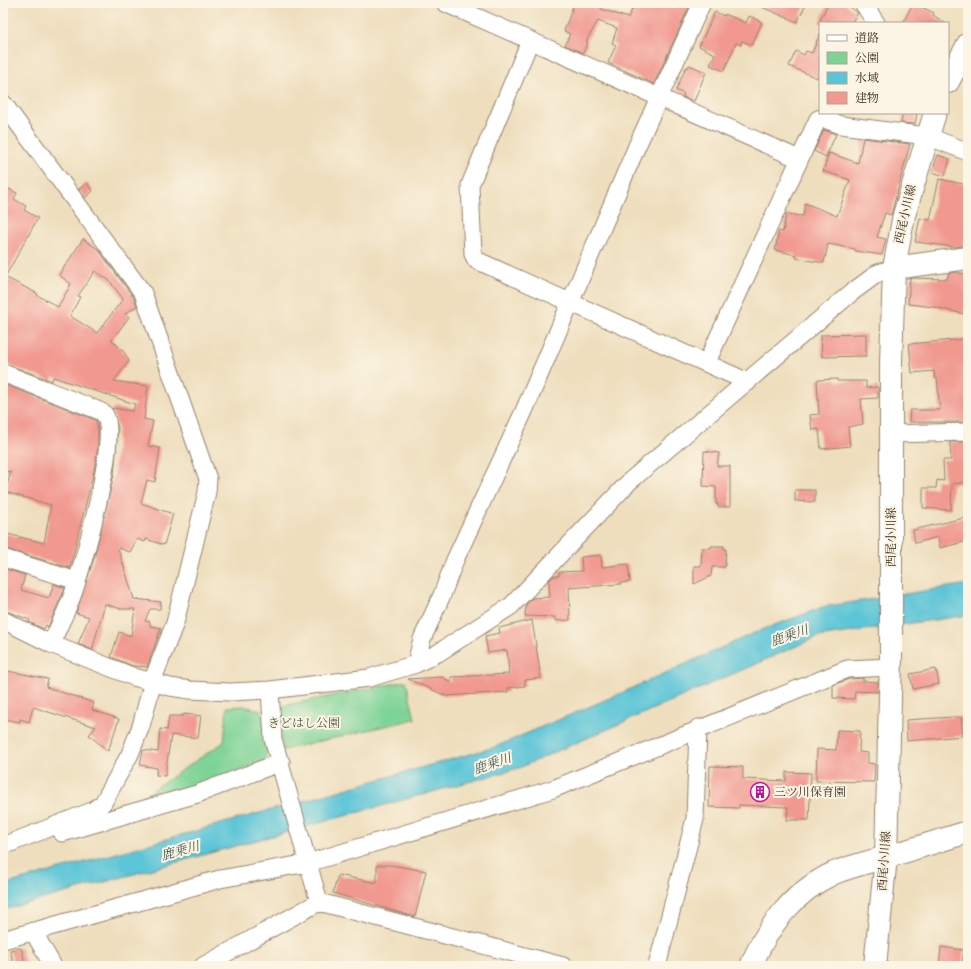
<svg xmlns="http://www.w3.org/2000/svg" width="971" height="969" font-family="Alegreya,'Noto Serif JP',serif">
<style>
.green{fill:#7dd396;stroke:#5c7e5a}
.water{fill:#5bc5d7;stroke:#4b787a}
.building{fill:#f1988f;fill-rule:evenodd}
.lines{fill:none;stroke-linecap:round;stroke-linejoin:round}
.minor-casing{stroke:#94846e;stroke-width:19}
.tertiary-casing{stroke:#94846e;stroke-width:24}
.secondary-casing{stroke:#94846e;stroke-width:24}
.minor{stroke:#fff;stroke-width:17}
.tertiary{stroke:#fff;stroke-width:22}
.secondary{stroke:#fff;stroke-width:22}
.labels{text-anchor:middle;stroke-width:4;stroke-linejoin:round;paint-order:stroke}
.street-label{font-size:12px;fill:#3b2a1e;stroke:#fcf5e5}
.park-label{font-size:12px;fill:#4c543c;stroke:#fcf5e5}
.poi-label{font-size:12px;fill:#3b2a1e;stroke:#fcf5e5;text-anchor:start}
.water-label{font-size:13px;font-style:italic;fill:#455856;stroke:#fcf5e5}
</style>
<rect width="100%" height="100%" fill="#fcf5e5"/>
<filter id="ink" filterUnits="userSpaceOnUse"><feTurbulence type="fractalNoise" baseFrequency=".025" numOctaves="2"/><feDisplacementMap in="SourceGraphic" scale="8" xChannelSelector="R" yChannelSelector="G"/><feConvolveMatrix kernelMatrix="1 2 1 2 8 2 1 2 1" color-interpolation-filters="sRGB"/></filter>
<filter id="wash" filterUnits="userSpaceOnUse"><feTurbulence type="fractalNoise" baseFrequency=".012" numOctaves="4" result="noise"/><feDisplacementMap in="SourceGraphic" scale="16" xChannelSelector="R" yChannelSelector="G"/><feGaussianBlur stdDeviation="0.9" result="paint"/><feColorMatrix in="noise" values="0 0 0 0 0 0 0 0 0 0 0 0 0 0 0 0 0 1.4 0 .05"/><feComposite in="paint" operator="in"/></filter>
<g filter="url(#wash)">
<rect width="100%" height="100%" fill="#eedebd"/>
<path class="green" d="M406 681 415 719 283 750 277 707Z
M243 706 261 710 269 751 265 760 199 789 130 805 224 742 227 707Z"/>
<path class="water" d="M968 584V615L817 637 519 768 3 910V885L495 747 626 691 756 632 823 607Z"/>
<g id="blocks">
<path class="building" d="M574 3 602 5 601 9 628 18 635 3H691L654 84 608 63 616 45 612 43 617 28 598 21 586 41 588 42 583 53 565 45 570 34 564 31Z
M752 3H807L797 22Z
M828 3H844L858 13 851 23H819Z
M913 3 934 13 933 15 945 23H903Z
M715 12 724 16 725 14 746 23 749 16 762 22 752 45 742 41 741 45 736 43 724 71 710 65 715 54 699 46Z
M820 34V71L817 78 789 66 796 51 804 55 806 51 812 53Z
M689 65 706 72 694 101 683 97 684 94 676 90 686 67 688 68Z
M903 113H917L915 124 901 123Z
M824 130 836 134 826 157 814 151Z
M863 138 910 144 891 215 885 213 877 237 886 239 882 255 855 251V249L828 244 824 263 796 258V255L775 250 779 231 783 232 786 214 803 216 805 203 837 216 850 180 823 171 829 153 858 163Z
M938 155 950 159 945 176 932 172Z
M939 179 968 185V241L964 240 963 246 955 247 915 242 920 218 930 220Z
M87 183 93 191 85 198 79 189Z
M3 186 17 193 14 199 26 206 24 210 38 218 5 277 38 294 37 295 58 307 71 284 59 275 83 239 98 249 134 298 137 306 125 314 129 317 112 340 124 352 129 361 114 381 148 386 144 419 153 421 148 446 160 448 155 482 147 480 141 503 173 514 164 545 146 539 145 542 137 539 130 552 118 548 134 599 161 602 160 609H150L145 621 150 622V626L161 628 147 667 133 666 111 657 119 632 131 636 135 609H121L105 604 92 650 78 644 89 617 76 613 95 555 114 474 118 428 112 408 133 411 135 404 53 377 52 381 3 363ZM95 271 109 280 123 299 97 333 70 316 80 297 78 296Z
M956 272 968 275V297L964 314 934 307 908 304 910 278 947 279 949 273Z
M866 334V356L822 357 821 335Z
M965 339 968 373V422H909L910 410H940L937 378 935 379 934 371 912 373 909 344Z
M837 379V381H866V388L878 387V398L861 399 863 424 848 427 850 446 821 449 819 429 812 430 810 415 819 414 817 380Z
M3 384 96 420 98 429V447L94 471 70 568 3 548V533L44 543 51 505 5 492 11 472 3 471Z
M950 442H968V482L952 484 951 510 923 508V488H936L937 480 944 481 943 460H951Z
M704 451 719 453 717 466H730V507H718V504H716V487L703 486Z
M795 490H815V502L795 501Z
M968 517V541L940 548 938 537 915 543 913 530Z
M711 546H724V549H726L725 567H712L711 576 694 584V566H701L702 548H711Z
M601 555 602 567 628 564 630 582 620 583 621 584 569 588 570 620 555 621V617L525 616 526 605 532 598 550 597 549 581 553 576H559V572L582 571 581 557Z
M3 568 25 575 21 590 49 598 54 584 65 588 48 627 46 625 44 629 29 622 30 620 6 611 7 607 3 606Z
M532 620 541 678 525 680V686L508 688V692L446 696 408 679 442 677 451 682V677L509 674 507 650 488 653 485 636 500 633 499 628Z
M936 669 939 684 913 689 910 674Z
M3 670 48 679 46 687 94 703 92 710 119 719 108 751 89 735 96 727 58 715 33 707 29 722 20 719V722L3 719Z
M863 678V681L878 682V692L855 691 854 699 833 698V685L849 679Z
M184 714 201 716 198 738 171 735 165 776 156 775 157 768 140 765 143 750 158 752 160 729 167 730 169 716H183Z
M953 717H961L963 736 907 741 906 720Z
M837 730 860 731 859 752 868 753V763L875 764 874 782 816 781 817 749 836 750Z
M710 766 743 767V779L786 781V772L811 773 809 820H787L788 807 739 805V808L709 807Z
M377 865H391L426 871 415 917 333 893 338 875 377 883Z
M941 947 964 950 962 966H939Z
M21 948 26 966H14L10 950Z"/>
</g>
</g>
<g filter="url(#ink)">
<use href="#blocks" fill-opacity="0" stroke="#94846e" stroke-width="1"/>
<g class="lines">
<defs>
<path id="minor" d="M445 3 799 159
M863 3 876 23
M530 41 470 185 473 254 476 260 748 382
M3 103 143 293 208 479 207 492 175 623 155 674 141 726 130 754 103 803 92 811 3 846
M707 362 818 119 821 118 841 125 927 136 968 152
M3 373 95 409C99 411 103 412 105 415 119 438 84 559 75 588 69 607 59 625 51 644
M891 434 968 432
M3 558 77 581
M3 620 51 644 134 677 170 687 190 690 230 692 270 690 369 678 416 664 438 653 511 606 630 481 851 293 878 273 894 268
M416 664 422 639 442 595 455 560 524 411 637 146 702 3
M270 690 273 739 319 902
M62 833 197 794 281 762
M33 931 53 966
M3 940 220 879 308 863 553 789 847 669 891 667
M203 966 319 902 563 966
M657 966 695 819 698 728"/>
<path id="tertiary" d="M894 268 968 258
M751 966C767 926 795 891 834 873 851 866 869 862 886 857 914 849 941 840 968 832"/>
<path id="secondary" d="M948 82 968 44
M875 966 886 857 891 657V362L894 268 904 215 935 113"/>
</defs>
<use href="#minor" class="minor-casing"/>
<use href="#tertiary" class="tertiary-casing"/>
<use href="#secondary" class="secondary-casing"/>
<use href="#minor" class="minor"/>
<use href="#tertiary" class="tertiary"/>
<use href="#secondary" class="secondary"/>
</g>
</g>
<defs>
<symbol id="building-ring" viewBox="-11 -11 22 22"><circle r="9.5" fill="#fcf5e5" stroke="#b5179e" stroke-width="1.5"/><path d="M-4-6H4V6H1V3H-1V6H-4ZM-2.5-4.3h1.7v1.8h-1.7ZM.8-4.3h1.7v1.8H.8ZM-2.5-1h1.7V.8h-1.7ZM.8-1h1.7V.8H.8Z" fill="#b5179e"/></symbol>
</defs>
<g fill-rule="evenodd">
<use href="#building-ring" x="749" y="781" width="22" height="22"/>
</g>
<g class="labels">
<g class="street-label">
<text transform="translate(905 214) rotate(-77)" y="4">西尾小川線</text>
<text transform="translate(891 537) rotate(-90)" y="4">西尾小川線</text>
<text transform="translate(884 861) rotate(-86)" y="4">西尾小川線</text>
</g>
<g class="park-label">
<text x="304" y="727">きどはし公園</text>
</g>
<g class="poi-label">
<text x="774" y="796">三ツ川保育園</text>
</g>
<g class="water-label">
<text transform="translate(789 635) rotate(-19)" y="5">鹿乗川</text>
<text transform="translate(492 763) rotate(-19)" y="5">鹿乗川</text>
<text transform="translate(180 850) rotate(-15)" y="5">鹿乗川</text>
</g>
</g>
<rect width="971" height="969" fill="none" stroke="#fcf5e5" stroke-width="16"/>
<rect x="819" y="22" width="130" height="92" fill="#fcf5e5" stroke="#afa495"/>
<rect x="827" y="35" width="20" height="6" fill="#ffffff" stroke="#afa495"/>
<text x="855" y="42" font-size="12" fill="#3b2a1e">道路</text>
<rect x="827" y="52" width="20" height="12" fill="#7dd396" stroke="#afa495"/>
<text x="855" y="62" font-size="12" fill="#3b2a1e">公園</text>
<rect x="827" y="72" width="20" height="12" fill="#5bc5d7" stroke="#afa495"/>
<text x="855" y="82" font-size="12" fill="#3b2a1e">水域</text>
<rect x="827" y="92" width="20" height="12" fill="#f1988f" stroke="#afa495"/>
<text x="855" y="102" font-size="12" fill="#3b2a1e">建物</text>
</svg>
